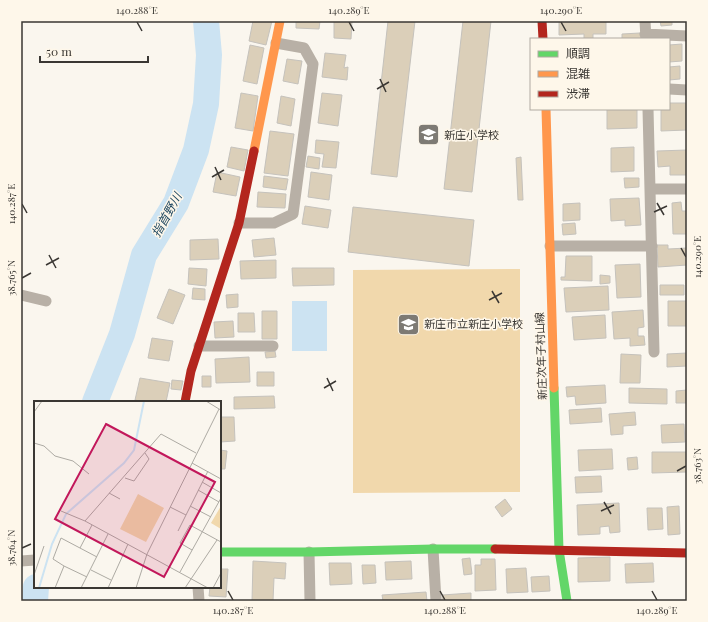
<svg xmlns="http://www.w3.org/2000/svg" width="708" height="622" font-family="'Playfair Display','Noto Sans JP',serif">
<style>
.green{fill:#f1d8ac}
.water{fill:#cce3f2}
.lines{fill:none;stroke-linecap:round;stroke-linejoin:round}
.river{stroke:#cce3f2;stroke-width:26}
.building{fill:#dbcfb9;stroke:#c5c2bc}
.street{stroke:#b8b0a6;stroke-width:11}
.fast{stroke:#63d668;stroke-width:9}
.slow{stroke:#ff974d;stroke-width:9}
.jam{stroke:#b3261e;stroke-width:9}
.ticks{fill:none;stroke:#3a3733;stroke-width:1.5}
.labels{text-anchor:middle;stroke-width:3;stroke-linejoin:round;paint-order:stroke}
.poi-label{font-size:11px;fill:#3a3733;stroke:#fef7ea;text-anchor:start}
.street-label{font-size:11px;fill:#3a3733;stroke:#fef7ea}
.water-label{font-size:12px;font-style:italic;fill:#204962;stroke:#fef7ea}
.inset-river{fill:none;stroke:#cce3f2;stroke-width:2}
.inset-road{fill:none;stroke:#adaaa3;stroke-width:1}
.view{fill:#c2185b;fill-opacity:0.15;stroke:#c2185b;stroke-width:2}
.inset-edge{fill:none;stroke:#3a3733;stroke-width:2}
.neatline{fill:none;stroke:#3a3733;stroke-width:1.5}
.ticks-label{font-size:10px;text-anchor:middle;fill:#3a3733}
</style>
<rect width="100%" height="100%" fill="#faf6ee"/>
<path class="green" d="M520 269V492L353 493V270Z"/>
<path class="water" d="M292 301H327V351H292Z"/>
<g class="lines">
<path class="river" d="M95 402 122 334 144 255 176 203 196 150 206 104 209 55 206 21
M35 601 36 587"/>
</g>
<path class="building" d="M253 21H272L266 45 249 41Z
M296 21H320L319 29 296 28Z
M334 21H352L351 39 334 38Z
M388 21H415L397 177 371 174Z
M463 21H491L472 192 444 189Z
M559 21H606V34H593V39H584V34L559 35Z
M660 21H672V25L661 26Z
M640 33 641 39H622V34Z
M682 44V61L669 62V45Z
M250 45 264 48 257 84 243 81Z
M325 53 346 55 344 68 348 67 347 80 322 77Z
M287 59 302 61 298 84 283 81Z
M680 66V79L669 80V67Z
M241 93 258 96 253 131 235 128Z
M322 93 342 95 338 126 318 123Z
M281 96 295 99 291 126 277 123Z
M669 103H687V130L661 131V109H669Z
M607 109H637V128L607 129Z
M270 131 294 134 288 176 264 173Z
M316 140 339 142 336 168 322 167 324 154 315 153Z
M231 147 248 150 244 171 227 167Z
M634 147V171L611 172V148Z
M687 150V175H670V166L658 167 657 151Z
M308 156 320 158 319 169 306 167Z
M521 157 523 200H518L516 158Z
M217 172 240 177 236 196 213 192Z
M311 172 332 175 329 200 308 197Z
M264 176 288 179 286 190 263 187Z
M624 178H639V187L625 188Z
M258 192 286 194 285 208 257 207Z
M639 198 641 225 625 226V220L611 221 610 199Z
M681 202 682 211H687V234H673L672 203Z
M580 203V220L563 221V204Z
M305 206 331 210 328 228 302 224Z
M353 207 474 220 469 266 348 252Z
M575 223 576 234 563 235 562 224Z
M274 238 276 255 254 257 252 240Z
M218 239 219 259 190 260V240Z
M657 245H668V249L687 248V265L658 267Z
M566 256H592V281L561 280V277H565Z
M276 260V278L241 279 240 261Z
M640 264 641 297 617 298 615 265Z
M189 268 207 269 206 286 188 284Z
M292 268H334V285L293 286Z
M600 275 610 276V283L600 284Z
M660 285H684V295H660Z
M608 286 609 310 566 312 564 288Z
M193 288 205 289V300L192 299Z
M169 289 185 295 173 324 157 318Z
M238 294V307L227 308 226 295Z
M668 301H687V326H668Z
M643 310 644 327 638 328V336H644L645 345 630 346V338L614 339 612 312Z
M262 311H277V339H262Z
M238 313H254L255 332H238Z
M605 315 606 338 574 340 572 317Z
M233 321 234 337 215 338 214 322Z
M152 338 173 341 169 361 148 358Z
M275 351 276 357 266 358 265 352Z
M687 353V366L667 367V354Z
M621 354 641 355 640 383H620Z
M249 357 250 382 216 383 215 359Z
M257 372H274V386H257Z
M202 376H211V387H202Z
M140 378 170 383 166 402H144L135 400Z
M172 380 183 381 181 390 171 389Z
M605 385 606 403 576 405 575 396 567 397 566 387Z
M629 388 667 389V404L629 403Z
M687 390V403H676V391Z
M274 396 275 408 234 409V397Z
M601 408 602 422 570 424 569 410Z
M635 412 636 425 623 426V434L611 435 609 414Z
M220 417H234L235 441 220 442Z
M684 424 685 442 662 443 661 425Z
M612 449 613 469 579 471 578 450Z
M220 450 227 451 225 469H220Z
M652 452H687V472L652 473Z
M637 457 638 469 628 470 627 458Z
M601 476 602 492 576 493 575 477Z
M505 499 512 509 502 517 495 507Z
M619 503 620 532 610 533 609 526 600 527V534L578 535 577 505Z
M679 506 680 534 668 535 667 507Z
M647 508H662L663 529 648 530Z
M610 557V581L578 582V558Z
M470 558 472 574 464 575 462 559Z
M481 559H495L496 590 475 591V565H481Z
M253 561 286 563 285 579 274 578 273 601H252Z
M411 561 412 579 386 580 385 562Z
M329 563H351L352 584 330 585Z
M653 563 654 582 626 583 625 564Z
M362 565H375L376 583 363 584Z
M526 568 528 592 507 593 506 569Z
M220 569H228L226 597 209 596 210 587H220Z
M549 576 550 591 532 592 531 577Z
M426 592 427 601H383L382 595Z
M471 593V601H442V595Z"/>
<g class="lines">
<path class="street" d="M645 21 646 39
M645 34 687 36
M669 89 687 90
M648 109 654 352
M650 189H687
M239 223H274L293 214 313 64 304 48 276 43
M550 246H652
M21 295 46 301
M199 346H273
M433 549 436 601
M309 552 310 601
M21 561 35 560
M198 587 199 601"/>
<path class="fast" d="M554 388 559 550 567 601
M220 552H309L433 549H495"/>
<path class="slow" d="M546 109 554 388
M254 151 280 21"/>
<path class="jam" d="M542 21 543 39
M185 402 191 371 239 223 254 151
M495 549 687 553"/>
</g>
<path class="ticks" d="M137 22 142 31M349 22 354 31M561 22 566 31M380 79 386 92M377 89 389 82M215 167 221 180M212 177 224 170M657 203 664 215M22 204 27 213M654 212 667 206M681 248 686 257M49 255 56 268M46 265 59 258M22 278 31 273M492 291 499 303M489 300 502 293M327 378 333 391M324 388 336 381M677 471 686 466M604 502 611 514M601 511 614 505M22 548 31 544M228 591 233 600M440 591 445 600M652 591 657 600"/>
<defs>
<symbol id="school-square" viewBox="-11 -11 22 22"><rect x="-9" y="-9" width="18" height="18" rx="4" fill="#7d7a74" stroke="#fef7ea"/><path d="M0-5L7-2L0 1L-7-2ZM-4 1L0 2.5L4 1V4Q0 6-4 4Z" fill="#fff"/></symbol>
</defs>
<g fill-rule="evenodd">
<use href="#school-square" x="416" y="122" width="25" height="25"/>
<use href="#school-square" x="396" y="312" width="25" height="25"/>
</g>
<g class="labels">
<g class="poi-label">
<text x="444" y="139">新庄小学校</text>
<text x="424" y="328">新庄市立新庄小学校</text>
</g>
<g class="street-label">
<text transform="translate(541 356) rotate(-92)" y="4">新庄次年子村山線</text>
</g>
<g class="water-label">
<text transform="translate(167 215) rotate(-61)" y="4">指首野川</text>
</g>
</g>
<g transform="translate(34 401)">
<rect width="187" height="187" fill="#faf6ee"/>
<path d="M104 93 130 107 112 141 86 128ZM187 105V128L177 122Z" fill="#f1d8ac"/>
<path class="inset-river" d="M5 187 18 143 32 113 90 62 100 49 110 0"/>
<path class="inset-road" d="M172 0 185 8M0 11 8 0M0 42 10 45 21 55 39 60 55 73M158 62 187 78M91 77 100 80 115 58 111 52M168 81 187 92M164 89 185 101M75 92 86 98M156 105 177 116M136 106 152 114M27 110 51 120 174 187M51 120 127 33 162 52M144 130 174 70M46 147 58 124M158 149 146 142 156 124 187 141M30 165 19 158 27 137 63 156M57 169 77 179M146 171 187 97M0 174 10 145M21 187 30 165 53 176M47 187 74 133M74 187 94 143M102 187 113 153 185 8 187 9M151 187 183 139M179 187 187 172"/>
<path class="view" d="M72 23 181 81 130 176 21 118Z"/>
<rect width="187" height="187" class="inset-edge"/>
</g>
<rect width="708" height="622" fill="none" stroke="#fef7ea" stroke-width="44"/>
<rect x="530" y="38" width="140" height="72" fill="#fef7ea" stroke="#b0aaa1"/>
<rect x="538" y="51" width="20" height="6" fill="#63d668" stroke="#b0aaa1"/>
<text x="566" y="58" font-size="12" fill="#3a3733">順調</text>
<rect x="538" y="71" width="20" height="6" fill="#ff974d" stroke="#b0aaa1"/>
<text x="566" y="78" font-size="12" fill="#3a3733">混雑</text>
<rect x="538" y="91" width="20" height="6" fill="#b3261e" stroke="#b0aaa1"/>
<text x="566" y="98" font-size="12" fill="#3a3733">渋滞</text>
<path d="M40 56v6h108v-6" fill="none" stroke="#3a3733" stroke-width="2"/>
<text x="46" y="56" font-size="12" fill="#3a3733" stroke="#fef7ea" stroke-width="3" paint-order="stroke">50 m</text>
<rect x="22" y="22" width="664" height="578" class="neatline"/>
<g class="ticks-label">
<text x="137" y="14">140.288°E</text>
<text x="349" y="14">140.289°E</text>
<text x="561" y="14">140.290°E</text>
<text transform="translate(11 204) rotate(-90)" y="4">140.287°E</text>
<text transform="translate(697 257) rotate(-90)" y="4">140.290°E</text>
<text transform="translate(11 278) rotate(-90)" y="4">38.765°N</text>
<text transform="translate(697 466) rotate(-90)" y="4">38.763°N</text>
<text transform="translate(11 548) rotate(-90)" y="4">38.764°N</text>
<text x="233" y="614">140.287°E</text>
<text x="445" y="614">140.288°E</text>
<text x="657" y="614">140.289°E</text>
</g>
</svg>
